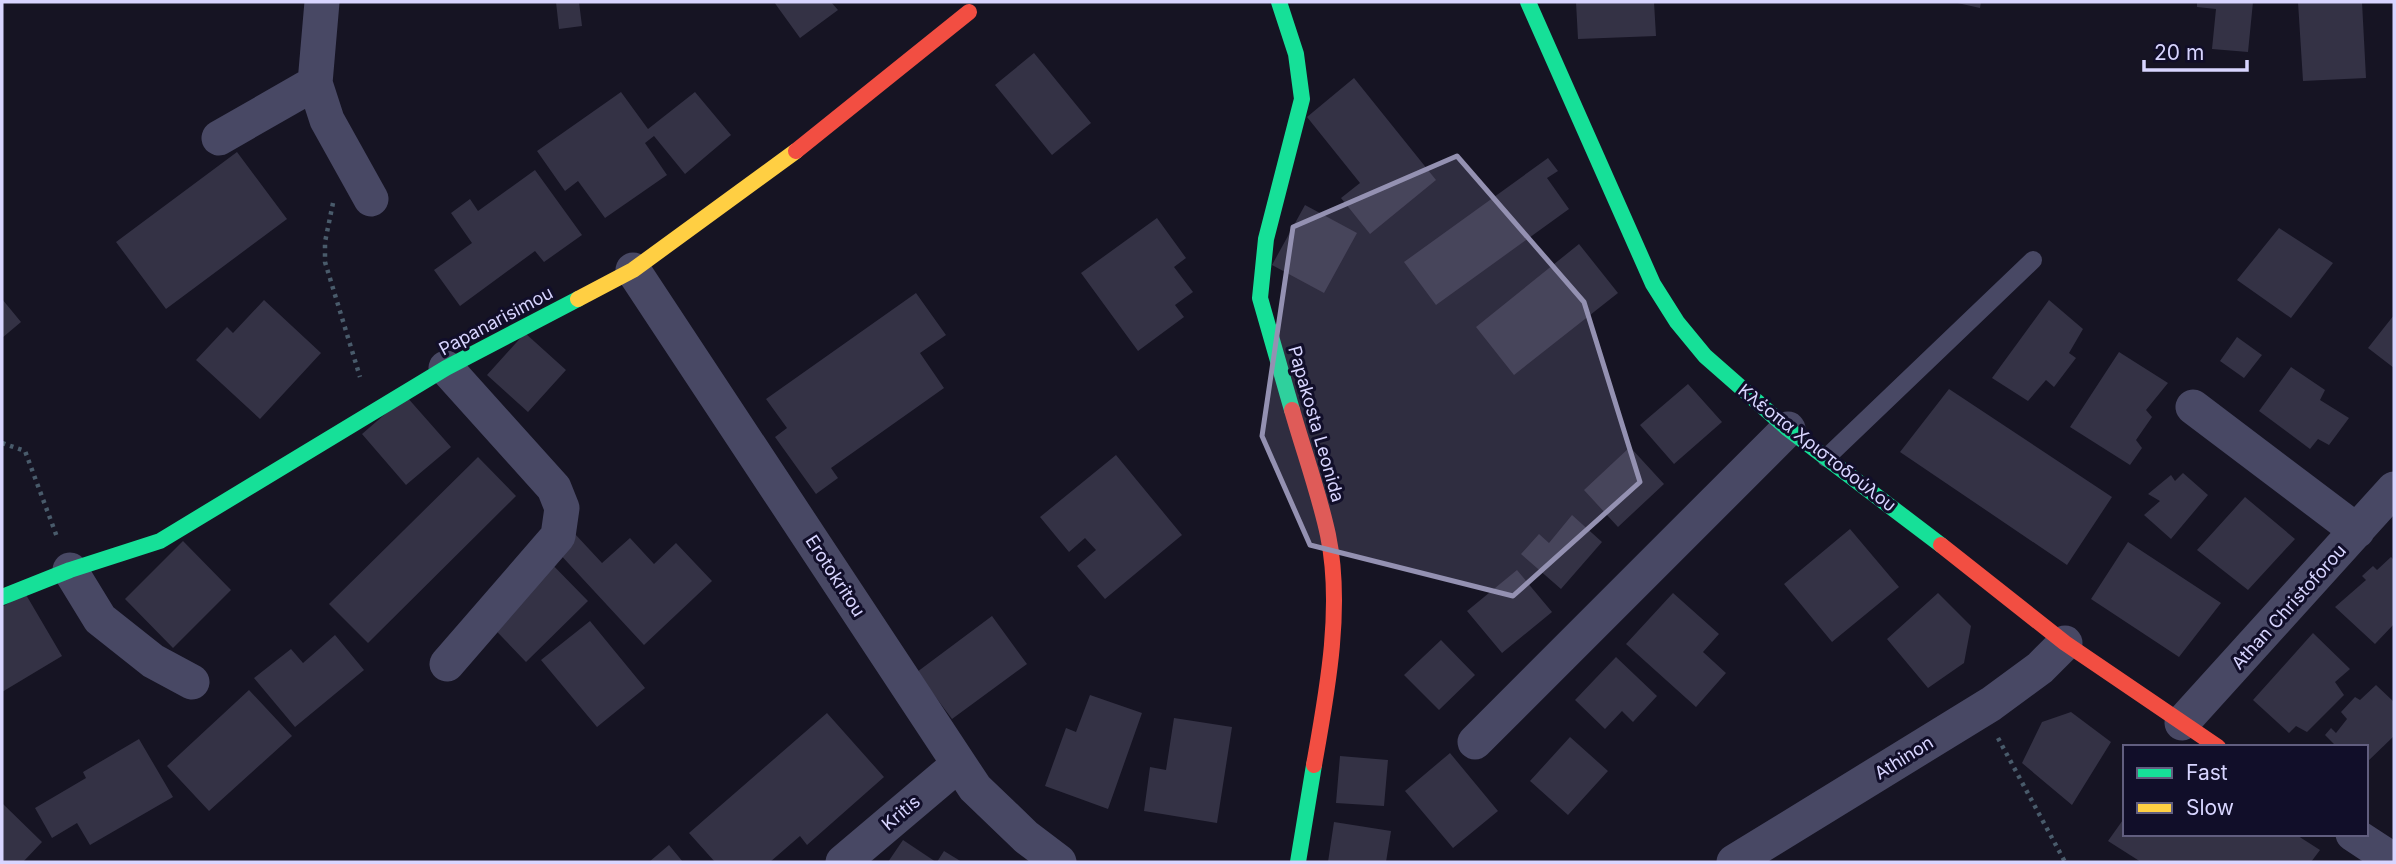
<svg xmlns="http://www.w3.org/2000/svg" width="2396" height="864" font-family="Inter,sans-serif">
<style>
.building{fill:#343245}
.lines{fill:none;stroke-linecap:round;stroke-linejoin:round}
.path{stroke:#495b6b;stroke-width:4.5;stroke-dasharray:3.5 5;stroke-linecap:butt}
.lane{stroke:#484864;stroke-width:18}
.street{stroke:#484864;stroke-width:35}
.fast{stroke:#16e098;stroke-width:16}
.slow{stroke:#ffcf43;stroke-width:16}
.jam{stroke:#f24e42;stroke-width:16}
.marked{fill:#9491b2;fill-opacity:0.2;stroke:#9491b2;stroke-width:5;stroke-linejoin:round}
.labels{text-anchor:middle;stroke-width:6;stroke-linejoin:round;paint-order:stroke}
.street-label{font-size:18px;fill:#d8d5ff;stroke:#110e29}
</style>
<rect width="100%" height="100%" fill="#161423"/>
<path class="building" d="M556 2H579L582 26 559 29Z
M774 2H831L838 10 800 38Z
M1576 2H1654L1656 36 1578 39Z
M1953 2H1981L1980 8Z
M2197 2H2253L2248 52 2212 49 2216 9 2197 7Z
M2298 2H2362L2366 78 2303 81Z
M1034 53 1091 123 1052 155 995 85Z
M1354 78 1436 180 1370 234 1341 198 1360 183 1307 117Z
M621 92 648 129 695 92 731 135 685 174 654 136 645 143 667 175 605 218 578 181 565 191 537 151Z
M237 152 287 219 166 309 116 242Z
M1548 158 1558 171 1547 178 1569 209 1436 305 1404 262Z
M535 170 582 235 544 262 535 251 460 306 434 270 472 243 451 213 470 199 478 211Z
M1305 205 1357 233 1324 293 1272 265Z
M1157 218 1186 258 1174 267 1193 292 1175 305 1184 317 1138 351 1081 273Z
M2279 228 2333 263 2291 318 2237 280Z
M1579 244 1618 293 1514 375 1476 327Z
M916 293 946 335 920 353 944 388 831 468 838 478 816 494 775 437 787 428 766 399Z
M2 299 21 322 2 338Z
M264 300 321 353 260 419 196 360 227 327 233 333Z
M2049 300 2083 329 2069 353 2076 358 2054 387 2046 380 2028 401 1992 378Z
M2394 315V368L2368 348Z
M525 333 566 370 528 412 487 375Z
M2237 337 2262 355 2244 378 2220 361Z
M2119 352 2168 383 2146 410 2152 417 2136 440 2142 448 2130 465 2070 427Z
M2291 367 2325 390 2320 400 2349 418 2329 445 2318 439 2310 449 2259 411Z
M1688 384 1722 422 1674 464 1640 425Z
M1949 389 2112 497 2067 565 1900 452Z
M406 396 451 447 406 485 362 434Z
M1630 447 1664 484 1618 527 1584 490Z
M1116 455 1182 535 1105 599 1077 566 1096 550 1085 538 1069 552 1040 517Z
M478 457 516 496 368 643 329 604Z
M2183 473 2208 495 2171 539 2144 515 2160 501 2148 494 2171 475 2175 481Z
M2245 497 2295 539 2248 590 2197 550Z
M1572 515 1602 542 1561 589 1521 554 1539 534 1549 543Z
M1850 529 1899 587 1832 642 1784 584Z
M575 534 602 563 630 538 654 564 676 543 712 581 644 645 557 551Z
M183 541 231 590 173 648 125 599Z
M2128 542 2221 603 2179 657 2091 599Z
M542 554 588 601 526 662 480 614Z
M2391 557 2394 560V624L2375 644 2335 607 2366 580 2362 576 2373 566 2377 570Z
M1517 570 1552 612 1502 653 1467 611Z
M25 593 62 656 2 692V607Z
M1673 593 1719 634 1703 652 1726 673 1696 707 1626 644Z
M1938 593 1971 626 1964 663 1928 688 1887 639Z
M992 616 1027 664 952 719 917 672Z
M590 621 645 688 597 727 541 660Z
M2313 633 2350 669 2335 682 2344 695 2307 732 2296 726 2289 733 2253 700Z
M335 635 364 670 295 727 254 678 291 649 303 663Z
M1441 640 1475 675 1439 710 1404 675Z
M1616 657 1657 696 1633 722 1622 711 1605 729 1575 700Z
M2376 685 2394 702V736L2366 763V747H2337L2325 735 2331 728 2336 733 2347 719 2341 712 2355 697 2360 700Z
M249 690 292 736 209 811 167 766Z
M1090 695 1142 713 1108 809 1045 786 1066 728 1076 732Z
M2071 712 2111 742 2072 805 2022 763 2042 722Z
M827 713 884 777 807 845 800 836 770 862H715L689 833Z
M1174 718 1232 727 1217 823 1144 811 1150 767 1166 770Z
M1570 737 1608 771 1568 815 1530 781Z
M139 739 173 797 90 845 77 823 52 838 35 808 86 778 83 772Z
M1450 753 1498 811 1453 848 1405 791Z
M1340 756 1388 760 1384 806 1336 803Z
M2 803 42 842 23 862H2Z
M2125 817V834H2295L2320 850 2311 862H2141L2108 841Z
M1334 822 1391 831 1386 862H1328Z
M903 840 936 862H888Z
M669 845 683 862H649Z
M944 851 962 862H937Z"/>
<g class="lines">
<path class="path" d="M333 203 325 242V262L360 377
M2 443 25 451 57 537
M1998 738 2065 862"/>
<path class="lane" d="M1826 458 2033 260"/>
<path class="street" d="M322 2 315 83 327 120 371 199
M219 138 315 83
M633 270 975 788 1026 837 1059 862
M446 368 554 488 562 508 558 536 447 664
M2193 407 2357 531
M70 570 100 619 153 661 192 682
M2182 723 2394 489
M1475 742 1788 429
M2353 834 2394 861
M843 862 959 764
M1734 862 1991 704 2040 668 2065 643"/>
<path class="fast" d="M1279 2 1296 54 1302 99 1266 239 1260 298 1292 410
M1528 2 1653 284 1677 322 1705 356 1788 429 1941 545
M2 597 70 570 160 541 446 368 578 299
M1298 862 1314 765"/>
<path class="slow" d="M578 299 633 270 796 151"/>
<path class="jam" d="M796 151 969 12
M1292 410C1304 452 1319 493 1328 535 1343 608 1327 692 1314 765
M1941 545 2065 643 2218 747"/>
</g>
<path class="marked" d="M1457 156 1584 302 1640 482 1513 596 1310 545 1262 436 1293 227Z"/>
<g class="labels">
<g class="street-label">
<text transform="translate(496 321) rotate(-28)" y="6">Papanarisimou</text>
<text transform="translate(1316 424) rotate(74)" y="6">Papakosta Leonida</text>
<text transform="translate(1817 448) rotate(38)" y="6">Κλέοπα Χριστοδούλου</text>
<text transform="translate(835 576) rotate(57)" y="6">Erotokritou</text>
<text transform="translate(2289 607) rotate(-48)" y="6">Athan Christoforou</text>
<text transform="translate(1904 758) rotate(-32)" y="6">Athinon</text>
<text transform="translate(901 813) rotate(-40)" y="6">Kritis</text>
</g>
</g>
<rect width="2396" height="864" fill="none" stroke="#d8d5ff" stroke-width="7"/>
<rect x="2123" y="745" width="245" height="91" fill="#110e29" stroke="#615e7f" stroke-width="2"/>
<rect x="2137" y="768" width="35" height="10" fill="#16e098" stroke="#615e7f" stroke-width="2"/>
<text x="2186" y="780" font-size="21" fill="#d8d5ff">Fast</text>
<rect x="2137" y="803" width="35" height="10" fill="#ffcf43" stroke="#615e7f" stroke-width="2"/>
<text x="2186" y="815" font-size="21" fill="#d8d5ff">Slow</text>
<path d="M2144 60v10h103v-10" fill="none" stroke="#d8d5ff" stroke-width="3.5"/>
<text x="2154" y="60" font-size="21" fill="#d8d5ff" stroke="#110e29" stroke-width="5" paint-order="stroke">20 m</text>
</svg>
